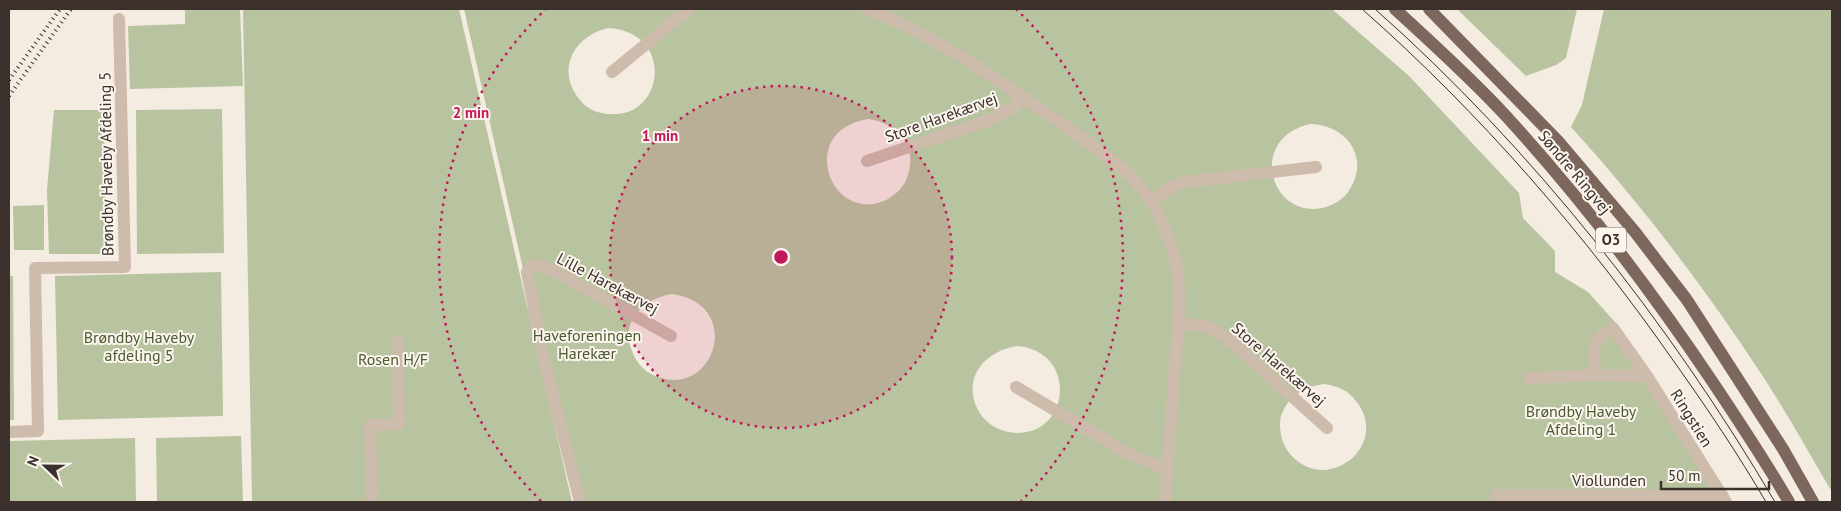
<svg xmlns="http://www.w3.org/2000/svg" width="1841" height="511" font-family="'PT Sans',sans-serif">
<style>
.green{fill:#b8c4a0;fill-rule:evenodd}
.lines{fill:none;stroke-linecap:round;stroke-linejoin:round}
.street{stroke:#cdbbac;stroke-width:12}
.primary{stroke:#7d675c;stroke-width:12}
.tram{stroke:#3b302b;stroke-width:1}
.rail{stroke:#3b302b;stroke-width:4;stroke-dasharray:1 4;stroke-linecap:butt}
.ring{fill:none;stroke:#c2185b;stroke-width:2.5;stroke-dasharray:2.5 5}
.labels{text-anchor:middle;stroke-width:4;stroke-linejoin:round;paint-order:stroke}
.shield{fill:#fbf5ee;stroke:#756b66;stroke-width:1}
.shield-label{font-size:15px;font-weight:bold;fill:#3b302b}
.street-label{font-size:16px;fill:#3b302b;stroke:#fbf5ee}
.park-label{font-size:16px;fill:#4a5a2e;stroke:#fbf5ee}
.centre{fill:#c2185b;stroke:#fbf5ee;stroke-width:2.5}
.ring-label{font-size:15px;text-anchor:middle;font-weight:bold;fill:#c2185b;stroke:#fbf5ee;stroke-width:4;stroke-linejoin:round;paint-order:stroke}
</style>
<rect width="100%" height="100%" fill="#f4ebe1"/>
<path class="green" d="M185 9H240L243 86 130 89 128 26 185 24Z
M243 9H459L572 502H252Z
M464 9H1332L1409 76 1519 193 1523 218 1555 251V272L1588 292 1615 322 1732 502H576ZM608 28C675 32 665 118 610 114 599 114 587 109 580 100 555 70 574 36 608 28ZM868 119C898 123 917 144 908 175 905 186 896 195 886 200 831 226 795 131 868 119ZM1310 124C1346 125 1370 156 1350 189 1345 198 1336 204 1326 207 1272 223 1245 139 1310 124ZM672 294C743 304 716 394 661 378 647 374 637 365 632 351 619 321 645 298 672 294ZM1018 346C1082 353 1068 443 1009 432 996 430 983 421 977 408 962 376 987 350 1018 346ZM1324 384C1337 386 1348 390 1356 401 1391 444 1328 496 1291 455 1282 446 1278 429 1281 416 1288 396 1304 387 1324 384Z
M1457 9H1577L1566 58 1556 65 1526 76Z
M1604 9H1832V492C1809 453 1787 413 1762 375 1705 288 1641 204 1571 127L1582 105Z
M222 109 224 253 137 254 136 110Z
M54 110H104L106 254H49L47 190Z
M44 205V250H14L13 206Z
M221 272 223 416 58 420 55 276Z
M9 276H13L14 420H9Z
M241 436 243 502H157L156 438Z
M135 438 136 502H9V441Z"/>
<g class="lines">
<path class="street" d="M867 9C935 35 996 79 1056 120 1089 143 1127 166 1151 201 1163 219 1175 253 1178 275 1181 305 1177 336 1175 366 1172 411 1168 457 1165 502
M612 72 689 9
M867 161 989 120 1015 106 1023 97
M1151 201 1173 186 1184 182 1316 167
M1178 323 1209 327 1226 337 1327 428
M1647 376 1596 375C1593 352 1590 340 1613 328L1647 376 1726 502
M1529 378 1596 375
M1016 387 1129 454 1163 468H1168
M9 432 38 431 35 268 125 267 119 19
M1496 495 1723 496
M372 502 370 425 399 424 398 342
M580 502 544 360 527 272 532 265 544 267 558 273 671 336"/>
<path class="primary" d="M1395 9C1433 44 1471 78 1506 116 1583 200 1651 290 1714 384 1740 423 1766 462 1789 502
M1429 9 1558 141 1635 232 1687 300 1783 449 1813 502"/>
<path class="tram" d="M1362 9C1480 113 1585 234 1675 363 1707 408 1738 454 1766 502
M1375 9C1532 148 1669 322 1775 502"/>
<path class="rail" d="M9 80 60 9
M9 96 71 9"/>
</g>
<circle cx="781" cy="257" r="171" fill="#c2185b" fill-opacity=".12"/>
<g class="ring">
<circle cx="781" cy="257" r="171"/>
<path d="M541 501A342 342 0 0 1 546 9M1016 9A342 342 0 0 1 1021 501"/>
</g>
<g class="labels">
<rect class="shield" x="1596" y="227.5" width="30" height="25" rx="4"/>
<g class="shield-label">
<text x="1611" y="245">O3</text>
</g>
<g class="street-label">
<text transform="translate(941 117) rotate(-20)" y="6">Store Harekærvej</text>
<text transform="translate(106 164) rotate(-91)" y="6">Brøndby Haveby Afdeling 5</text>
<text transform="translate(1575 172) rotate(50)" y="6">Søndre Ringvej</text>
<text transform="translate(608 283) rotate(28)" y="6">Lille Harekærvej</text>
<text transform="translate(1279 364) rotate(41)" y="6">Store Harekærvej</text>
<text transform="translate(1692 418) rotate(58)" y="6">Ringstien</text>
<text x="1609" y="486">Viollunden</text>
</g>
<g class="park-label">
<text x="587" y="341">Haveforeningen<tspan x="587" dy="18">Harekær</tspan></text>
<text x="139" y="343">Brøndby Haveby<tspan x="139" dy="18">afdeling 5</tspan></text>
<text x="393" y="365">Rosen H/F</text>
<text x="1581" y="417">Brøndby Haveby<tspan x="1581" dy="18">Afdeling 1</tspan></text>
</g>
</g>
<circle cx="781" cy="257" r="8" class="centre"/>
<g class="ring-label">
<text x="471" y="118">2 min</text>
<text x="660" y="141">1 min</text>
</g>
<rect width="1841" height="511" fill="none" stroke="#3b302b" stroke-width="20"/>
<g transform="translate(45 466) rotate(292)" stroke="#fbf5ee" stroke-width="4" paint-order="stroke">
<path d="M0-4L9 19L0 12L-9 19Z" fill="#3b302b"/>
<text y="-8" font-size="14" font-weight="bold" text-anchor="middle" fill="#3b302b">N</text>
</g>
<path d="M1661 481v8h108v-8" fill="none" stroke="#3b302b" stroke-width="2.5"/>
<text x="1668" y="481" font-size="15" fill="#3b302b" stroke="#fbf5ee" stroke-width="4" paint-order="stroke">50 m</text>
</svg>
